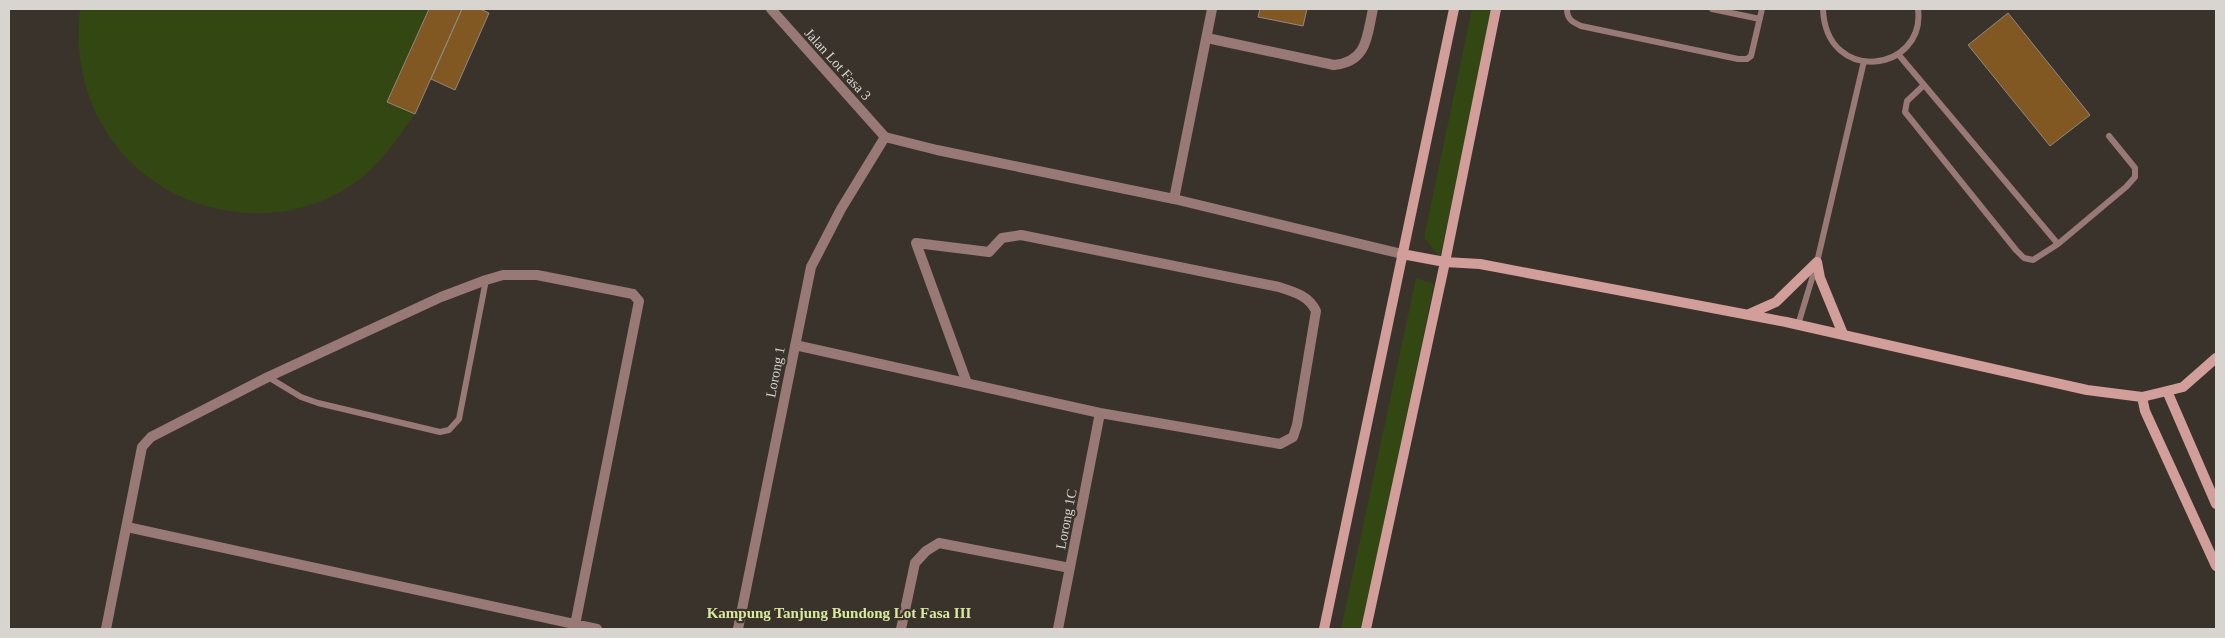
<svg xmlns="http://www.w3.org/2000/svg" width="2225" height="638" font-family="'Times New Roman',serif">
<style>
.green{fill:#334712}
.building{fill:#825822;stroke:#908880}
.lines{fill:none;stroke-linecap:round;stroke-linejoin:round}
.lane{stroke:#987976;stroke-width:6}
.street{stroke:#987976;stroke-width:10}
.secondary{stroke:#d19e9a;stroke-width:10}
.labels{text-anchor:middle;stroke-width:4.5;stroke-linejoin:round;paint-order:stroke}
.street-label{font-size:14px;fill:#d8d4d0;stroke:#3a332c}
.neighbourhood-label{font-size:15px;font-weight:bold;fill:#d9ea9d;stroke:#3a332c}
</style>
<rect width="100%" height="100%" fill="#3a332c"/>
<path class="green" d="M80 9H429L387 101 415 114C396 140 380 166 353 184 323 205 285 215 249 213 139 207 67 115 80 9Z
M1472 9H1493L1440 257 1424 238Z
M1416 278 1434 284 1362 629H1341Z"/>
<path class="building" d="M429 9H462L415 114 387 102Z
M462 9H480L489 13 455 90 431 79Z
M1260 9H1307L1303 26 1258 17Z
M2008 13 2090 115 2050 146 1968 45Z"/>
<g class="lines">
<path class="lane" d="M1567 9C1567 19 1572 22 1581 26L1738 59H1747L1751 56 1762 9
M1712 9 1760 19
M1823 9C1826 86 1926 72 1918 9
M1898 54 2058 244 2126 187 2135 177V168L2109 136
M1924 85 1907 101 1905 112 2016 250 2024 258 2033 260 2058 244
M1798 325 1817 262 1864 61
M268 377 301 397 318 403 440 432 449 430 459 419 486 280"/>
<path class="street" d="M771 9 885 137
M1207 38 1334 65C1368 62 1367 35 1373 9
M885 137 937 150 1174 199 1402 254
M1174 199 1212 9
M795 345 1100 413 1280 444 1293 437 1297 425 1316 311C1309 296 1295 292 1279 287L1021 235 1002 238 989 252 916 243 967 383
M127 527 597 629
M106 629 142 447 151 437 268 377 441 297 486 280 503 275H537L633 294 639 301 575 625
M738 629 811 267 841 209 885 137
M901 629 915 563 926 551 939 543 1070 568
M1058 629 1100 413"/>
<path class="secondary" d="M1402 254 1445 262 1480 264 1786 322 2087 390 2142 397 2167 391 2183 387 2216 358
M1817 262 1820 278 1843 334
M1749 314 1776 302 1817 262
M2167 391 2216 504
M2142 397 2145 411 2216 566
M1324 629 1454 9
M1366 629 1445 262 1496 9"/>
</g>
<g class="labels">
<g class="street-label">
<text transform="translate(838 64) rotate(48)" y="5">Jalan Lot Fasa 3</text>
<text transform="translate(775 372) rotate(-79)" y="5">Lorong 1</text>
<text transform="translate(1066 519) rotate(-79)" y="5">Lorong 1C</text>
</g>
<g class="neighbourhood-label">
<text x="839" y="618">Kampung Tanjung Bundong Lot Fasa III</text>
</g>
</g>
<rect width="2225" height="638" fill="none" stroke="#d8d4d0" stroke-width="20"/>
</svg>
